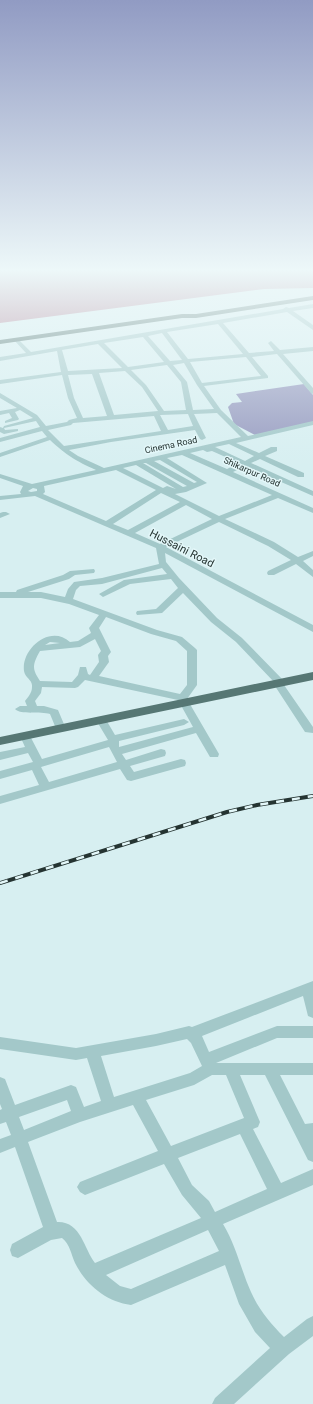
<svg xmlns="http://www.w3.org/2000/svg" width="313" height="1404" font-family="Roboto,sans-serif">
<style>
.green{fill:#979bc0}
.water{fill:#af768c}
.lines{fill:none;stroke-linecap:round;stroke-linejoin:round}
.minor{fill:#a3c8c9;fill-rule:evenodd}
.major{fill:#567774;fill-rule:evenodd}
.rail-casing{stroke:#253432;stroke-width:4}
.rail{stroke:#e3f7f9;stroke-width:2.5;stroke-dasharray:8;stroke-linecap:butt}
.labels{text-anchor:middle;stroke-width:3;stroke-linejoin:round;paint-order:stroke}
.far-street-label{font-size:9px;fill:#253432;stroke:#e3f7f9}
.street-label{font-size:11px;fill:#253432;stroke:#e3f7f9}
</style>
<rect width="100%" height="100%" fill="#d7eff1"/>
<path class="green" d="M304 384 313 395V422L255 435 234 424 228 407 232 403 242 402 236 394Z"/>
<path class="water" d="M0 270H313V288L264 289 0 323Z"/>
<g class="lines">
<path class="minor" d="M313 304V308L293 311 313 325V330L287 312 223 323 249 353 274 351 268 343 271 341 280 350 313 347V351L283 354 313 388V394L311 393 277 354 252 357 268 376V378L204 386 221 410 248 436 313 421V425L236 443 259 453 271 447H277V451L265 456 304 473V477H298L260 459 251 463 313 491V496L245 466 233 472 313 508V513L278 498 225 519 274 542 298 557 313 551V556L303 561 313 570V577L296 564 274 575H268L267 573 268 571 291 560 268 546 219 522 166 547 313 625V632L165 553 166 562 179 578 217 618 242 638 284 681 286 683 284 685 313 727V733L305 732 273 683 274 682 236 642 211 622 183 593 162 613 137 615 136 613 137 611 156 609 178 588 171 579 130 584 103 597 99 594 124 580 167 574 162 568 102 584 80 586 76 590 73 599 157 630 182 637 195 648 197 650V685L187 699 219 754 218 757H210L196 733 122 754 126 760 161 749 165 750 166 753 165 756 130 766 134 772 181 759 185 760 186 763 185 766 131 781 127 780 120 769 0 804V796L39 785 32 770 0 779V771L33 762 28 753 0 760V752L25 747 20 736 21 734H29L42 759 108 740 96 720 101 717 105 718 115 735 184 719 189 722 184 725 119 741V747L193 727 178 700 85 680 78 687 75 688 42 687 41 693 35 701 37 706H44L58 710 66 729 65 731H57L50 714C41 711 20 715 15 709L20 706H27L25 701C28 697 32 693 32 687 33 680 25 678 24 671 21 649 50 624 70 642L78 641 91 633 89 628 99 615 69 604 41 598H0V592H16L17 590 63 575 70 571 94 569 95 571 94 573 75 575 69 579 28 592H41L65 597 68 589 74 582 102 578 159 564 156 548 35 496 0 500V496L21 494 20 492 23 486 0 478V474L32 484 96 470C76 461 66 455 50 440L0 457V453L47 437 42 431 0 442V438L40 427 36 421 4 428 5 430 18 429V431L4 434 0 432V427L3 428 4 426 33 418 20 410 15 412 19 419 18 420 5 423V421L12 418 9 413 0 415V411L17 408 0 398V393L37 415 46 426 67 422 69 420 77 418 68 398 62 375 0 384V380L61 372 57 351 0 361V357L26 353 14 340 17 338 31 352 283 309 286 307 289 308ZM218 324 243 354 188 359 167 332ZM162 333 182 360 170 361 148 336ZM143 337 164 362 128 367 104 343ZM98 344 122 368 68 371 62 350ZM246 357 261 376 202 383 190 362ZM184 363 197 385 214 409 193 410 187 382 173 365ZM167 365 181 382 186 410 164 411 146 385 131 370ZM125 371 142 387 158 411 114 415 99 373ZM92 374 107 416 83 418 74 398 68 375ZM217 413 241 437 104 468 78 456 69 450 111 442 195 430 200 439 202 440 206 438 194 414ZM188 414 193 426 168 430 160 415ZM154 416 161 431 64 446 48 430 71 425 73 423ZM229 444 231 445 254 456 245 461 215 447ZM203 450 207 452 212 451 239 463 227 469 190 453ZM182 455 272 495 219 516 175 494 186 492 207 483 167 458ZM160 460 197 482 194 483 154 461ZM143 463H146L187 486 183 487ZM136 465 176 489 167 486 163 488 123 468ZM116 470 156 490 106 521 43 494 45 492 44 486ZM33 488 37 489V491L31 492 28 491ZM161 493 180 502 128 530 113 524ZM186 505 212 519 160 544 135 533ZM106 617 151 634 176 641 187 651V685L180 694 99 676 109 662 108 656 111 652 99 628ZM95 639 101 651 98 655 99 662 90 675 88 674 86 667H80L78 675 72 682 40 681C32 669 32 665 40 651L80 647ZM50 642 60 643 45 645ZM109 747 117 762 49 782 41 767Z
M3 512H6L10 514 0 518V513Z
M313 981V1018L308 1016 303 996 202 1036 209 1052 277 1026H313V1038H277L216 1063H313V1075H280L305 1124 313 1123V1162L308 1160 265 1075H240L260 1122 258 1127 253 1129 281 1183 313 1169V1185L223 1224C236 1245 241 1270 251 1292 259 1310 270 1323 284 1337L307 1319 313 1316V1336L289 1354 234 1404H212L215 1398 270 1348 255 1332 239 1304 225 1265 131 1305C107 1302 86 1285 75 1263 71 1254 70 1244 62 1238L51 1240 18 1258 12 1256 10 1250 12 1244 43 1227 15 1147 0 1153V1139L11 1135 6 1122 0 1124V1110L2 1109 0 1104V1077L5 1079 15 1105 71 1085 76 1087 84 1107 101 1101 87 1058 76 1060 0 1049V1037L76 1048 156 1034 189 1026 192 1027ZM187 1039 191 1043 202 1066 190 1073 114 1097 101 1056 156 1046ZM212 1075H226L244 1118 171 1146 146 1100 194 1085ZM67 1100 71 1111 24 1130 19 1117ZM133 1105 158 1151 80 1182 77 1187 80 1192 85 1195 164 1164 182 1195 201 1218 95 1263C84 1249 81 1221 57 1222L28 1142 80 1122ZM240 1134 267 1189 215 1212 209 1201 192 1185 178 1158ZM208 1230 219 1251 131 1289 120 1286 106 1275Z"/>
<path class="major" d="M313 296V300L196 318H182L0 344V340L182 314H196Z
M313 672V680L0 745V737Z"/>
<defs>
<path id="rail" d="M0 883 227 812 257 805 313 796"/>
</defs>
<use href="#rail" class="rail-casing"/>
<use href="#rail" class="rail"/>
</g>
<linearGradient id="sky" x2="0" y2="1"><stop stop-color="#919bc3"/><stop offset="0.58" stop-color="#edf8f9"/><stop offset="1" stop-color="#edf8f9" stop-opacity="0"/></linearGradient>
<rect width="313" height="466" fill="url(#sky)"/>
<g class="labels">
<g class="far-street-label">
<text transform="translate(171 445) rotate(-12)" y="3">Cinema Road</text>
<text transform="translate(252 472) rotate(24)" y="3">Shikarpur Road</text>
</g>
<g class="street-label">
<text transform="translate(182 548) rotate(27)" y="4">Hussaini Road</text>
</g>
</g>
</svg>
